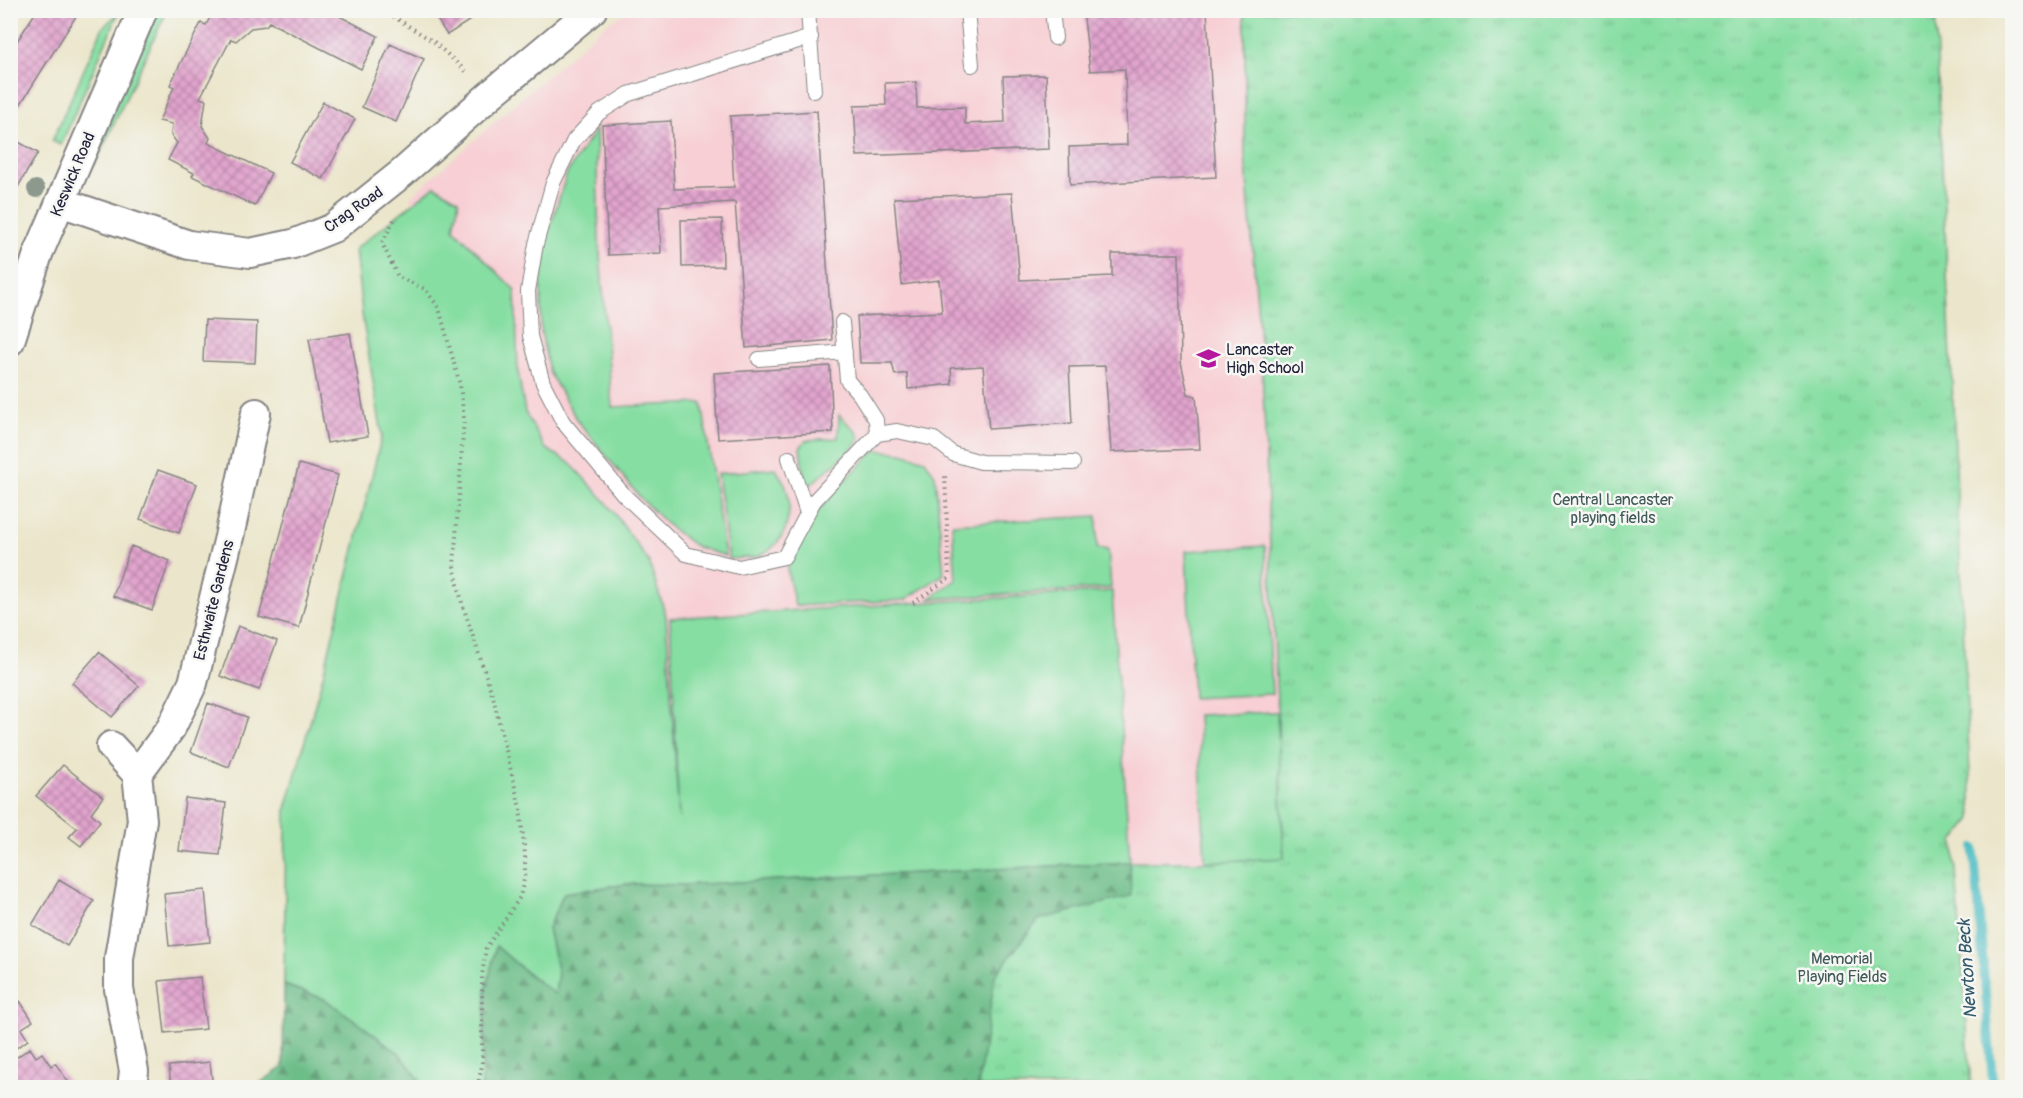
<svg xmlns="http://www.w3.org/2000/svg" width="2023" height="1098" font-family="Pangolin,sans-serif">
<style>
.built{fill:#f7cfd4}
.grass{fill:#86dea2;stroke:#54806e;stroke-width:1.5}
.forest{fill:url(#forest-firs);stroke:#477062;stroke-width:1.5}
.park{fill:url(#park-tufts);stroke:#54806e;stroke-width:1.5}
.lines{fill:none;stroke-linecap:round;stroke-linejoin:round}
.stream{stroke:#4fbec5;stroke-width:9}
.building{fill:url(#building-cross-hatch)}
.service-casing{stroke:#868483;stroke-width:16}
.minor-casing{stroke:#868483;stroke-width:32}
.path{stroke:#868483;stroke-width:4;stroke-dasharray:1.5 4.5;stroke-linecap:butt}
.service{stroke:#fff;stroke-width:14}
.minor{stroke:#fff;stroke-width:28}
.tree{fill:#8d998d}
.labels{text-anchor:middle;stroke-width:5;stroke-linejoin:round;paint-order:stroke}
.street-label{font-size:16px;fill:#22223b;stroke:#f6f6f2}
.poi-label{font-size:16px;fill:#22223b;stroke:#f6f6f2;text-anchor:start}
.park-label{font-size:16px;fill:#405a5a;stroke:#f6f6f2}
.water-label{font-size:18px;font-style:italic;fill:#32596b;stroke:#f6f6f2}
</style>
<defs>
<pattern id="forest-firs" width="22" height="20" patternUnits="userSpaceOnUse" patternTransform="scale(1.5)"><rect width="22" height="20" fill="#6cbd88"/><path d="M5 1l3.5 6h-7zM16 11l3.5 6h-7z" fill="#589970"/></pattern>
<pattern id="park-tufts" width="24" height="20" patternUnits="userSpaceOnUse" patternTransform="scale(1.5)"><rect width="24" height="20" fill="#86dea2"/><path d="M3 7l-1-3M5 7V3M7 7l1-3M15 17l-1-3M17 17v-4M19 17l1-3" fill="none" stroke="#73be8c"/></pattern>
<pattern id="building-cross-hatch" width="8" height="8" patternUnits="userSpaceOnUse" patternTransform="scale(1.5)"><rect width="8" height="8" fill="#e2a4ce"/><path d="M0 0l8 8M0 8l8-8" fill="none" stroke="#b785a8"/></pattern>
</defs>
<rect width="100%" height="100%" fill="#f6f6f2"/>
<filter id="ink" filterUnits="userSpaceOnUse"><feTurbulence type="fractalNoise" baseFrequency=".0167" numOctaves="2"/><feDisplacementMap in="SourceGraphic" scale="12" xChannelSelector="R" yChannelSelector="G"/><feConvolveMatrix kernelMatrix="1 2 1 2 8 2 1 2 1" color-interpolation-filters="sRGB"/></filter>
<filter id="wash" filterUnits="userSpaceOnUse"><feTurbulence type="fractalNoise" baseFrequency=".008" numOctaves="4" result="noise"/><feDisplacementMap in="SourceGraphic" scale="24" xChannelSelector="R" yChannelSelector="G"/><feGaussianBlur stdDeviation="1.35" result="paint"/><feColorMatrix in="noise" values="0 0 0 0 0 0 0 0 0 0 0 0 0 0 0 0 0 1.4 0 .05"/><feComposite in="paint" operator="in"/></filter>
<g filter="url(#wash)">
<rect width="100%" height="100%" fill="#ebe6cb"/>
<path class="built" d="M629 11H1935L1954 841 1205 862H1130L683 885 522 520 410 197 607 23Z"/>
<path class="grass" d="M157 11H167L95 164 91 161Z
M118 14 61 145 52 141 103 27Z
M596 129 599 242 612 407 702 403 725 556 697 547 671 528 643 501 577 420 549 372 541 331V281L549 231 567 173Z
M435 186 459 200 454 229 515 290 518 372 525 412 545 448 570 463 607 503 649 562 666 616 679 818 670 618 1112 591 1130 862 683 885 628 884 564 893 548 928 558 974 555 995 496 947 486 992 482 1087H425L400 1054 356 1021 324 999 284 985 286 809 324 672 382 435 363 321 355 249Z
M839 415 856 431 860 438 856 445 809 486 804 476 800 448 806 440 838 438Z
M876 450 902 453 925 460 935 475 944 574 905 600 795 606 787 569 809 522 843 482Z
M775 468C778 473 782 478 785 484 795 512 787 545 758 556 750 559 738 558 729 559L717 474Z
M1097 516V548L1108 550 1111 588 929 599 956 580 952 524Z
M1265 546 1272 694 1193 698 1186 551Z
M1277 712 1284 859 1205 862 1198 715Z"/>
<path class="forest" d="M1130 862 1132 896 1038 920 995 976 978 1087 482 1088 486 992 496 946 529 975 555 994 558 974 548 928 564 893 628 884 683 885Z
M284 985 324 999 356 1021 400 1054 425 1087H254L283 1067Z"/>
<path class="park" d="M1245 11H1935L1972 819 1954 841 1971 1087H978L995 976 1038 920 1131 896 1130 862H1205L1284 858 1262 367 1245 154Z"/>
<g class="lines">
<path class="stream" d="M1974 848 1993 1088"/>
</g>
<g id="blocks">
<path class="building" d="M37 10H80L10 121V52Z
M214 10H328L378 36 361 69 269 22 266 26 251 28 236 41 231 39 200 98 206 100 202 126 210 138 208 143 271 173 255 206 192 176 194 173 168 160 177 143 171 135 172 124 159 121 174 87 170 85 184 56 201 23 206 25Z
M431 10H486L447 35Z
M1083 10H1207L1216 177 1070 185 1069 147 1127 145 1125 69 1090 71Z
M390 44 424 59 396 122 362 107Z
M1046 75 1049 149 857 156 854 106 886 105 885 83 916 82 917 108 965 107V124L1005 122 1003 76Z
M323 102 355 119 323 179 290 162Z
M817 111 832 340 746 348 735 202 659 206 661 253 608 255 602 125 671 121 674 189 734 187 730 116Z
M10 137 38 153 10 200Z
M1012 193 1020 280 1112 276V254H1179L1181 362 1188 394 1196 396 1200 449 1111 452 1105 366 1069 367 1072 423 989 429 983 366 951 368 952 384 908 389 907 373 895 375 892 363H860L857 316 942 312 939 280 902 285 894 198Z
M722 219 723 266 682 267 681 220Z
M205 320 257 322 255 363 203 361Z
M350 333 368 436 327 443 309 339Z
M830 366 833 432 718 439 714 373Z
M299 464 338 475 299 628 259 617Z
M158 470 197 484 179 533 140 519Z
M131 546 170 561 152 610 113 596Z
M238 626 277 641 259 690 220 676Z
M99 652 139 686 112 717 72 683Z
M208 703 247 717 229 767 191 752Z
M63 765 103 797 91 813 100 821 81 846 69 837 77 828 36 796Z
M185 798 226 803 220 855 179 851Z
M59 880 94 901 67 946 32 925Z
M205 890 210 942 169 946 164 894Z
M200 977 206 1029 165 1033 159 981Z
M10 998 15 1005 20 1001 33 1021 21 1029 28 1040 10 1052Z
M30 1048 36 1057 42 1053 51 1066 55 1063 70 1084 65 1088H21L10 1073V1062Z
M210 1062 213 1088H171L169 1066Z"/>
</g>
</g>
<g filter="url(#ink)">
<use href="#blocks" fill-opacity="0" stroke="#868483" stroke-width="1.5"/>
<g class="lines">
<defs>
<path id="service" d="M808 10 814 91
M967 10 972 65
M1052 10 1055 38
M811 37 629 94 599 113 574 140 553 183 536 244 528 291 530 336 543 383 563 422 624 495 686 554 739 567 784 557 814 501 877 434 876 420 860 395 847 380 842 322
M759 359 845 352
M877 434 897 431 934 439 953 454 981 462 1073 463
M789 458 807 513"/>
<path id="minor" d="M60 202 189 245 250 253 293 244 333 228 402 173 490 95 592 10
M10 341 38 254 143 10
M111 746 137 774
M132 1088 134 1071 119 989V958L142 820 137 774 171 728 193 683 229 537 256 413"/>
</defs>
<use href="#service" class="service-casing"/>
<use href="#minor" class="minor-casing"/>
<path class="path" d="M383 10 434 42 469 74
M394 220 382 243 398 277 425 289 439 308 460 385 464 418 454 566 462 603 493 697 520 808 525 854V875L520 897 486 948 482 976V1066L477 1088
M913 603 949 578 945 474"/>
<use href="#service" class="service"/>
<use href="#minor" class="minor"/>
</g>
<circle class="tree" cx="36" cy="189" r="9"/>
</g>
<defs>
<symbol id="school-bare" viewBox="-9 -9 18 18"><path d="M0-5L7-2L0 1L-7-2ZM-4 1L0 2.5L4 1V4Q0 6-4 4Z" fill="#b5179e" stroke="#f6f6f2" stroke-width="2.5" paint-order="stroke"/></symbol>
</defs>
<g fill-rule="evenodd">
<use href="#school-bare" x="1192" y="342" width="33" height="33"/>
</g>
<g class="labels">
<g class="street-label">
<text transform="translate(72 174) rotate(-67)" y="6">Keswick Road</text>
<text transform="translate(353 209) rotate(-35)" y="6">Crag Road</text>
<text transform="translate(213 600) rotate(-76)" y="6">Esthwaite Gardens</text>
</g>
<g class="poi-label">
<text x="1226" y="355">Lancaster<tspan x="1226" dy="18">High School</tspan></text>
</g>
<g class="park-label">
<text x="1613" y="505">Central Lancaster<tspan x="1613" dy="18">playing fields</tspan></text>
<text x="1842" y="964">Memorial<tspan x="1842" dy="18">Playing Fields</tspan></text>
</g>
<g class="water-label">
<text transform="translate(1967 969) rotate(-94)" y="6">Newton Beck</text>
</g>
</g>
<rect width="2023" height="1098" fill="none" stroke="#f6f6f2" stroke-width="36"/>
</svg>
